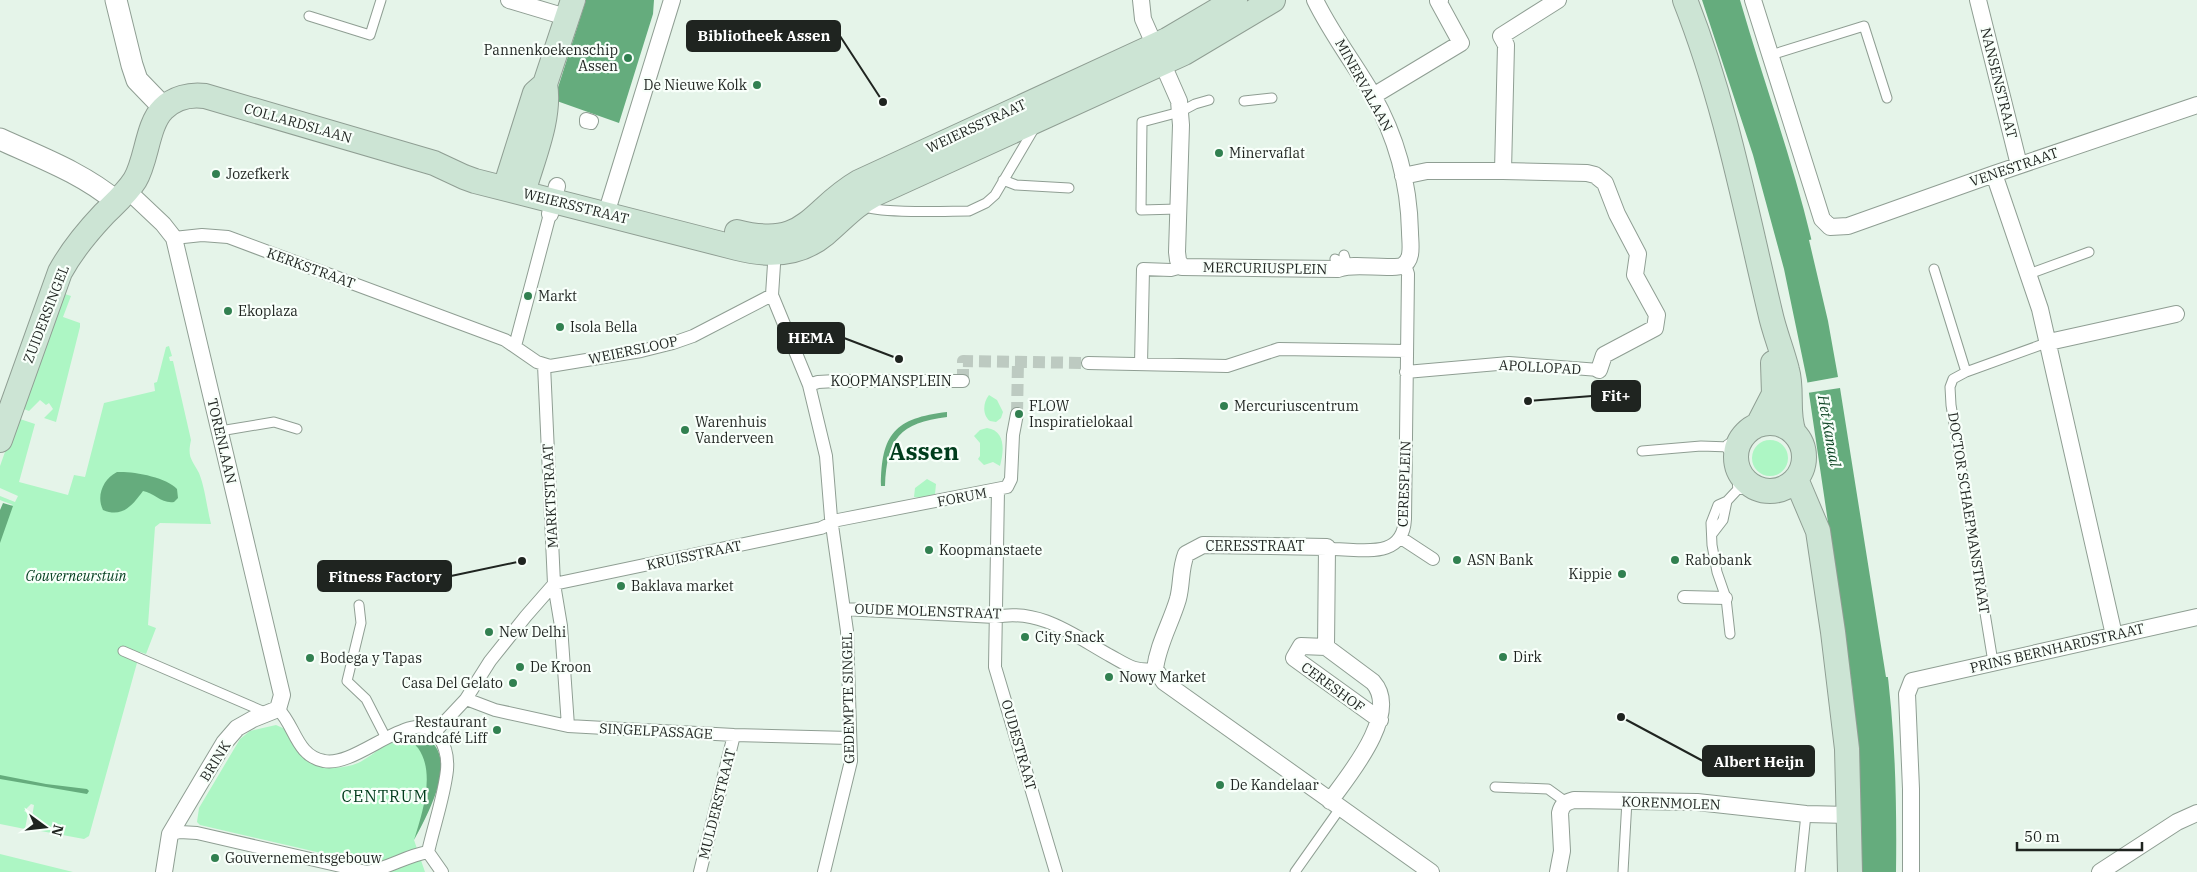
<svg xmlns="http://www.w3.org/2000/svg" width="2197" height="872" font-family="'IBM Plex Serif',serif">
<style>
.green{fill:#adf6c4}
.water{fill:#65ac7d}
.pier{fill:#e5f4e9}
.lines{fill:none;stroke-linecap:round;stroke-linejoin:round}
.pedestrian-tunnel{stroke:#bdcac1;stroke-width:12;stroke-dasharray:12 6;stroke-linecap:butt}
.service-casing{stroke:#8f9e93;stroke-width:11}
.pedestrian-casing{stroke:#8f9e93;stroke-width:14}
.minor-casing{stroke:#8f9e93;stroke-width:18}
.tertiary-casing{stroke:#8f9e93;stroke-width:23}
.secondary-casing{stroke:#8f9e93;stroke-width:26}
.service{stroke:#fff;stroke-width:9}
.pedestrian{stroke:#fff;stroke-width:12}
.minor{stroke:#fff;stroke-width:16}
.tertiary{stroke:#fff;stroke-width:21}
.secondary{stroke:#cce4d4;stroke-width:24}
.poi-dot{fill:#318050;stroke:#f8fffa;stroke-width:2}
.labels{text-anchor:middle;stroke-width:4.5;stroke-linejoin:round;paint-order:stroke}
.poi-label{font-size:14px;fill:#1f2420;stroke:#f8fffa;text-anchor:start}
.street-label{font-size:14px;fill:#1f2420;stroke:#f8fffa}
.park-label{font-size:14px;font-style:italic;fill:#023d1e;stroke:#f8fffa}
.water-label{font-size:15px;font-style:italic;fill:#134929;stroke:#f8fffa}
.quarter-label{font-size:16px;letter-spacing:1px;fill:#003c1c;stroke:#f8fffa}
.town-label{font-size:24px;font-weight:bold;fill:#003c1c;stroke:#f8fffa}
.leader{fill:none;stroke:#1f2420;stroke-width:2}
.callout-dot{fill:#1f2420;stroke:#f8fffa;stroke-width:2}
.callout{fill:#1f2420;stroke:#1f2420;stroke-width:2}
.callout-label{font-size:15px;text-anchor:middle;font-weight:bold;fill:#fff}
</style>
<rect width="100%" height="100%" fill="#e5f4e9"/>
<path class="green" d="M62 293 71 296 63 317 80 323V327L56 422 44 418 53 409 49 403 46 405 40 400 29 411 21 408Z
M169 346 172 356 169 357 170 361H173L191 440C187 458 192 459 199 473 205 488 207 508 211 524L160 523 155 527 148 625 156 628 146 654 140 652 89 836 84 839 30 829 34 805 31 804 24 811 28 813 25 829 0 824V527L7 507 13 505 0 500V496L15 502 18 496 0 488V466L17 418 35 424 19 482 68 495 74 475 85 477 104 403 155 391 154 383 157 382 166 347Z
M989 395 997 400 1003 412 1001 418 996 422 990 421C982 415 983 402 989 395Z
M987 428C1006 431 1004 451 1000 466L993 462 984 465 978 459 980 456V443L974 436 980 430Z
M1752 458a18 18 0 1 1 36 0a18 18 0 1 1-36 0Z
M927 479 936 484 935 494 924 498 914 497 915 488Z
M276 725 285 729C295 759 327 776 358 763 375 755 391 736 411 734 417 733 423 736 428 739 457 757 426 818 414 840L425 872H368L370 861 360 862 200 825 197 822 199 808 240 739 250 731Z
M0 854 73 872H0Z"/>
<path class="water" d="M586 0H654L653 14 619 123 554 100Z
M1702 0H1740C1763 80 1792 158 1811 238 1844 375 1862 516 1885 654 1895 726 1897 799 1896 872H1862L1861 810 1852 685 1807 380 1784 269 1753 155Z
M947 412V417C900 423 887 438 885 486H881C881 434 895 418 947 412Z
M117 472C132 471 167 477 177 489L178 498 174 502C162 504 154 493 143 491 132 506 122 518 103 510 96 496 103 479 117 472Z
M3 503 13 506 0 543V510Z
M410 734C468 741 430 811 414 840 422 814 436 773 418 748 415 744 410 741 405 739L393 741Z
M0 775 46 784 87 789 89 791 87 794 0 779Z"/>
<path class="pier" d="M1814 239 1854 439 1891 677H1886L1840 388 1807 393 1805 383 1838 377 1828 321 1809 240Z"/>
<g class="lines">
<path class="pedestrian-tunnel" d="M963 381V361L1088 363
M1017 414 1018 362"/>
<defs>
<path id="service" d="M309 16 370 35 381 0
M1771 55 1864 26 1887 98
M1244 101 1272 98
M1003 180 1016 185 1069 188
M862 206C880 214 946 211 969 211L986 203 995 195 1035 127
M1178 209 1141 210 1142 122 1180 112 1195 104 1209 100
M1335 259 1347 265 1344 255
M1934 269 1966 372 2049 342
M2029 274 2089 252
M1966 372 1953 379 1950 387 1951 405 1993 662
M220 431 274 422 297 429
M1642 451 1701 446 1730 447
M1713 533 1723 520 1727 501
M359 605 361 623 347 681 366 699 386 738
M1730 634 1726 598 1717 572 1712 545 1711 523 1718 505 1727 501 1741 486
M123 651 267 713
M1495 787 1548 789 1566 802
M1295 872 1341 807
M1623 872 1627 800
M1800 872 1806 814"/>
<path id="pedestrian" d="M586 119 592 121 591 123 586 122Z
M174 238 202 235 228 237 505 340 537 362 550 366 641 351 673 343 693 336 772 295
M775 249 772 295 809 385 826 456 831 518 847 631 851 761 824 872
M515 346 550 214
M1088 363 1227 366 1279 349 1407 351
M1141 364 1143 269 1171 270 1182 267
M544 365 554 584 561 626 568 726
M1406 372 1509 363 1599 370
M809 385 818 382 836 381H963
M998 490 995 667 1056 872
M1401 538 1433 559
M1327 547 1333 549C1362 549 1403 560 1405 519L1408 274 1405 265
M554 584 821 528 838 520 1007 487 1011 479 1013 435 1017 414
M1684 597 1726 598
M844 609 995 617C1039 608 1072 634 1109 655 1126 664 1134 672 1155 669
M466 699 495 710 568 726 734 735 850 738
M278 709C295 725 296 756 324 761 358 768 415 702 439 737 446 747 448 758 447 770 444 797 434 825 428 852L442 872
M435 732 466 699 490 661 526 616 554 584
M170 834 180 832 197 833 367 872C391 867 406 856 428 852
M700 872 734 735"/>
<path id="minor" d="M509 0 566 17
M1141 0 1143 19 1179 101 1181 125 1177 252 1178 260 1182 267 1338 269C1355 262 1382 270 1402 266 1414 260 1410 243 1410 232 1409 183 1396 136 1372 94 1354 63 1331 33 1315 0
M1558 0 1501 36 1506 45 1503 171 1587 173 1595 175 1605 183 1617 214 1638 254 1635 275 1657 315 1655 328 1604 355 1599 370
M1753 0 1822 219 1830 227 1848 226 1994 174 2197 105
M1978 0 2019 165
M1373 96 1461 43 1438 1 1440 0
M1994 174 2040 309 2114 635
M1403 176 1427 171H1503
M127 190 163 224 174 238 282 695 278 709 253 719 237 728 224 743 170 834 164 872
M550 214 557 186
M606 214 672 0
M2049 342 2176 314
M1730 447H1737
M1741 486 1746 482
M1326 647 1327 547 1203 545 1186 554C1180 569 1182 584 1178 599 1171 623 1158 644 1155 669L1164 682 1431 872
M1330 801C1349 775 1401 713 1373 682L1326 647 1301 646 1294 658 1380 720
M1558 872 1562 851 1560 813C1562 804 1566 802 1574 800L1697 802 1806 814 1849 815
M1911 872V789L1907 694 1912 681 2197 617
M2100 872 2177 822 2197 813"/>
<path id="tertiary" d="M116 0 132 65 137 80 164 108
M0 139C39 157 83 173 117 202"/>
<path id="secondary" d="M1685 0C1725 101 1745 207 1770 312 1774 331 1782 350 1787 370 1793 391 1786 413 1794 433
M505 188 535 93 543 86
M523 193C532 160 551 118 545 84L573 0
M737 232C807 250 809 211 859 182L1167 40 1235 0
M1736 457a34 34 0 1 1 68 0a34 34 0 1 1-68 0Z
M1758 425 1774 394 1773 363
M0 440 60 272C72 250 87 232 104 214 114 204 127 193 135 180 147 160 147 125 163 109 174 98 190 94 205 96L434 163 464 177 475 181 737 248C768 256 800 255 825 234 845 217 853 206 877 193L1184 53 1273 0
M1796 479 1818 531 1833 632 1847 749 1850 872"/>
</defs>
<use href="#service" class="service-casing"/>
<use href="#pedestrian" class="pedestrian-casing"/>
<use href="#minor" class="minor-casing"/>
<use href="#tertiary" class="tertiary-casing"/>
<use href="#secondary" class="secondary-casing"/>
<use href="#service" class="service"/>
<use href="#pedestrian" class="pedestrian"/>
<use href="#minor" class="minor"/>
<use href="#tertiary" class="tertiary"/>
<use href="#secondary" class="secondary"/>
</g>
<g class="poi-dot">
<circle cx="628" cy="58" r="5"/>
<circle cx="757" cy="85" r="5"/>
<circle cx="1219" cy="153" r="5"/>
<circle cx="216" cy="174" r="5"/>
<circle cx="528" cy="296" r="5"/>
<circle cx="228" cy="311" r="5"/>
<circle cx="560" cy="327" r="5"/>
<circle cx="1224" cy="406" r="5"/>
<circle cx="1019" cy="414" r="5"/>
<circle cx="685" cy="430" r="5"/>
<circle cx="929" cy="550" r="5"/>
<circle cx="1457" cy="560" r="5"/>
<circle cx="1675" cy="560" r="5"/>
<circle cx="1622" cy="574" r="5"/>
<circle cx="621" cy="586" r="5"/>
<circle cx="489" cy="632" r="5"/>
<circle cx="1025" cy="637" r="5"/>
<circle cx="1503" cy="657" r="5"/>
<circle cx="310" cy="658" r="5"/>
<circle cx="520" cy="667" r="5"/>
<circle cx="1109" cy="677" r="5"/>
<circle cx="513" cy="683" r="5"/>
<circle cx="497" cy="730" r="5"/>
<circle cx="1220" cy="785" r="5"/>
<circle cx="215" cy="858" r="5"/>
</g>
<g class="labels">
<g class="poi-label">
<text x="618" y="55" text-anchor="end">Pannenkoekenschip<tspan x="618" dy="16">Assen</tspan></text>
<text x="747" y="90" text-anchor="end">De Nieuwe Kolk</text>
<text x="1229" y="158">Minervaflat</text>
<text x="226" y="179">Jozefkerk</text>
<text x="538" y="301">Markt</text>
<text x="238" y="316">Ekoplaza</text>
<text x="570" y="332">Isola Bella</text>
<text x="1029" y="411">FLOW<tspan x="1029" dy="16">Inspiratielokaal</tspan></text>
<text x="1234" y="411">Mercuriuscentrum</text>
<text x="695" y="427">Warenhuis<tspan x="695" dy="16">Vanderveen</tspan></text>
<text x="939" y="555">Koopmanstaete</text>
<text x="1467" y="565">ASN Bank</text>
<text x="1685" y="565">Rabobank</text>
<text x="1612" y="579" text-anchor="end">Kippie</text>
<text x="631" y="591">Baklava market</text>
<text x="499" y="637">New Delhi</text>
<text x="1035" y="642">City Snack</text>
<text x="1513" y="662">Dirk</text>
<text x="320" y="663">Bodega y Tapas</text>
<text x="530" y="672">De Kroon</text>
<text x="1119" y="682">Nowy Market</text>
<text x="503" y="688" text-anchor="end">Casa Del Gelato</text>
<text x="487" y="727" text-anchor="end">Restaurant<tspan x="487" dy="16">Grandcafé Liff</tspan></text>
<text x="1230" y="790">De Kandelaar</text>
<text x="225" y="863">Gouvernementsgebouw</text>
</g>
<g class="street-label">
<text transform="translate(1999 83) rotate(76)" y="5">NANSENSTRAAT</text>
<text transform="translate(1364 85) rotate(61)" y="5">MINERVALAAN</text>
<text transform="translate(298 123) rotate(16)" y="5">COLLARDSLAAN</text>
<text transform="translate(976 126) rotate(-25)" y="5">WEIERSSTRAAT</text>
<text transform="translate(2014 167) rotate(-19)" y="5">VENESTRAAT</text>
<text transform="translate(576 206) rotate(14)" y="5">WEIERSSTRAAT</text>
<text transform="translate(311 268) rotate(20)" y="5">KERKSTRAAT</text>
<text transform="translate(1265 268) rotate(1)" y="5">MERCURIUSPLEIN</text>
<text transform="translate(46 314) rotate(-69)" y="5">ZUIDERSINGEL</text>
<text transform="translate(633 350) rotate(-12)" y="5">WEIERSLOOP</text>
<text transform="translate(1540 367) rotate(3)" y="5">APOLLOPAD</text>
<text x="891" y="386">KOOPMANSPLEIN</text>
<text transform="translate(222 441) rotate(77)" y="5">TORENLAAN</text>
<text transform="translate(1404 484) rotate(-88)" y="5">CERESPLEIN</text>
<text transform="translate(550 496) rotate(-93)" y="5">MARKTSTRAAT</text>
<text transform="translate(962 497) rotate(-11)" y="5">FORUM</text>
<text transform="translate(1969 513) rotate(81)" y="5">DOCTOR SCHAEPMANSTRAAT</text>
<text x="1255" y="551">CERESSTRAAT</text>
<text transform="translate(694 555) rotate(-12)" y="5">KRUISSTRAAT</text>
<text transform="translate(928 611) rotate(2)" y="5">OUDE MOLENSTRAAT</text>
<text transform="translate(2057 648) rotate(-13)" y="5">PRINS BERNHARDSTRAAT</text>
<text transform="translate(1333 687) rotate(36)" y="5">CERESHOF</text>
<text transform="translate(848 698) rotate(-91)" y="5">GEDEMPTE SINGEL</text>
<text transform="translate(656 731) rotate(3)" y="5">SINGELPASSAGE</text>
<text transform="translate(1019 745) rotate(74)" y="5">OUDESTRAAT</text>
<text transform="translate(215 761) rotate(-58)" y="5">BRINK</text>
<text transform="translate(1671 803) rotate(2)" y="5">KORENMOLEN</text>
<text transform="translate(717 804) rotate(-76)" y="5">MULDERSTRAAT</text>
</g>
<g class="park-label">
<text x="76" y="581">Gouverneurstuin</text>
</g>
<g class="water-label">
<text transform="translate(1829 431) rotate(80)" y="5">Het Kanaal</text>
</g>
<g class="quarter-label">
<text x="385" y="802">CENTRUM</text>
</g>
<g class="town-label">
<text x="924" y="460">Assen</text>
</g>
</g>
<path class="leader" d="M883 102L840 36M899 359L844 338M1528 401L1592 396M522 561L451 576M1621 717L1703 761"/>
<g class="callout-dot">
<circle cx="883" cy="102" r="5"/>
<circle cx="899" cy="359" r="5"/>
<circle cx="1528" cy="401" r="5"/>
<circle cx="522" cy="561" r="5"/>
<circle cx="1621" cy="717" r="5"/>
</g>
<g class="callout">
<rect x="687" y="21" width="153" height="30" rx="5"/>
<rect x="778" y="323" width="66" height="30" rx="5"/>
<rect x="1592" y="381" width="48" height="30" rx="5"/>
<rect x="318" y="561" width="133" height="30" rx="5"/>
<rect x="1703" y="746" width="111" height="30" rx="5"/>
</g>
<g class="callout-label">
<text x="764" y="41">Bibliotheek Assen</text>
<text x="811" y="343">HEMA</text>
<text x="1616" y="401">Fit+</text>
<text x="385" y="582">Fitness Factory</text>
<text x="1759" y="767">Albert Heijn</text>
</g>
<g transform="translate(45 827) rotate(105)" stroke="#f8fffa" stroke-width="4" paint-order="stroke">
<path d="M0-4L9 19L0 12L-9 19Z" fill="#1f2420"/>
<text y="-8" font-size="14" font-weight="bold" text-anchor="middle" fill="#1f2420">N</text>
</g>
<path d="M2017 842v8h125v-8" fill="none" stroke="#1f2420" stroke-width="2.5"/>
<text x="2024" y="842" font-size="15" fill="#1f2420" stroke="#f8fffa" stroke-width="4" paint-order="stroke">50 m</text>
</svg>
